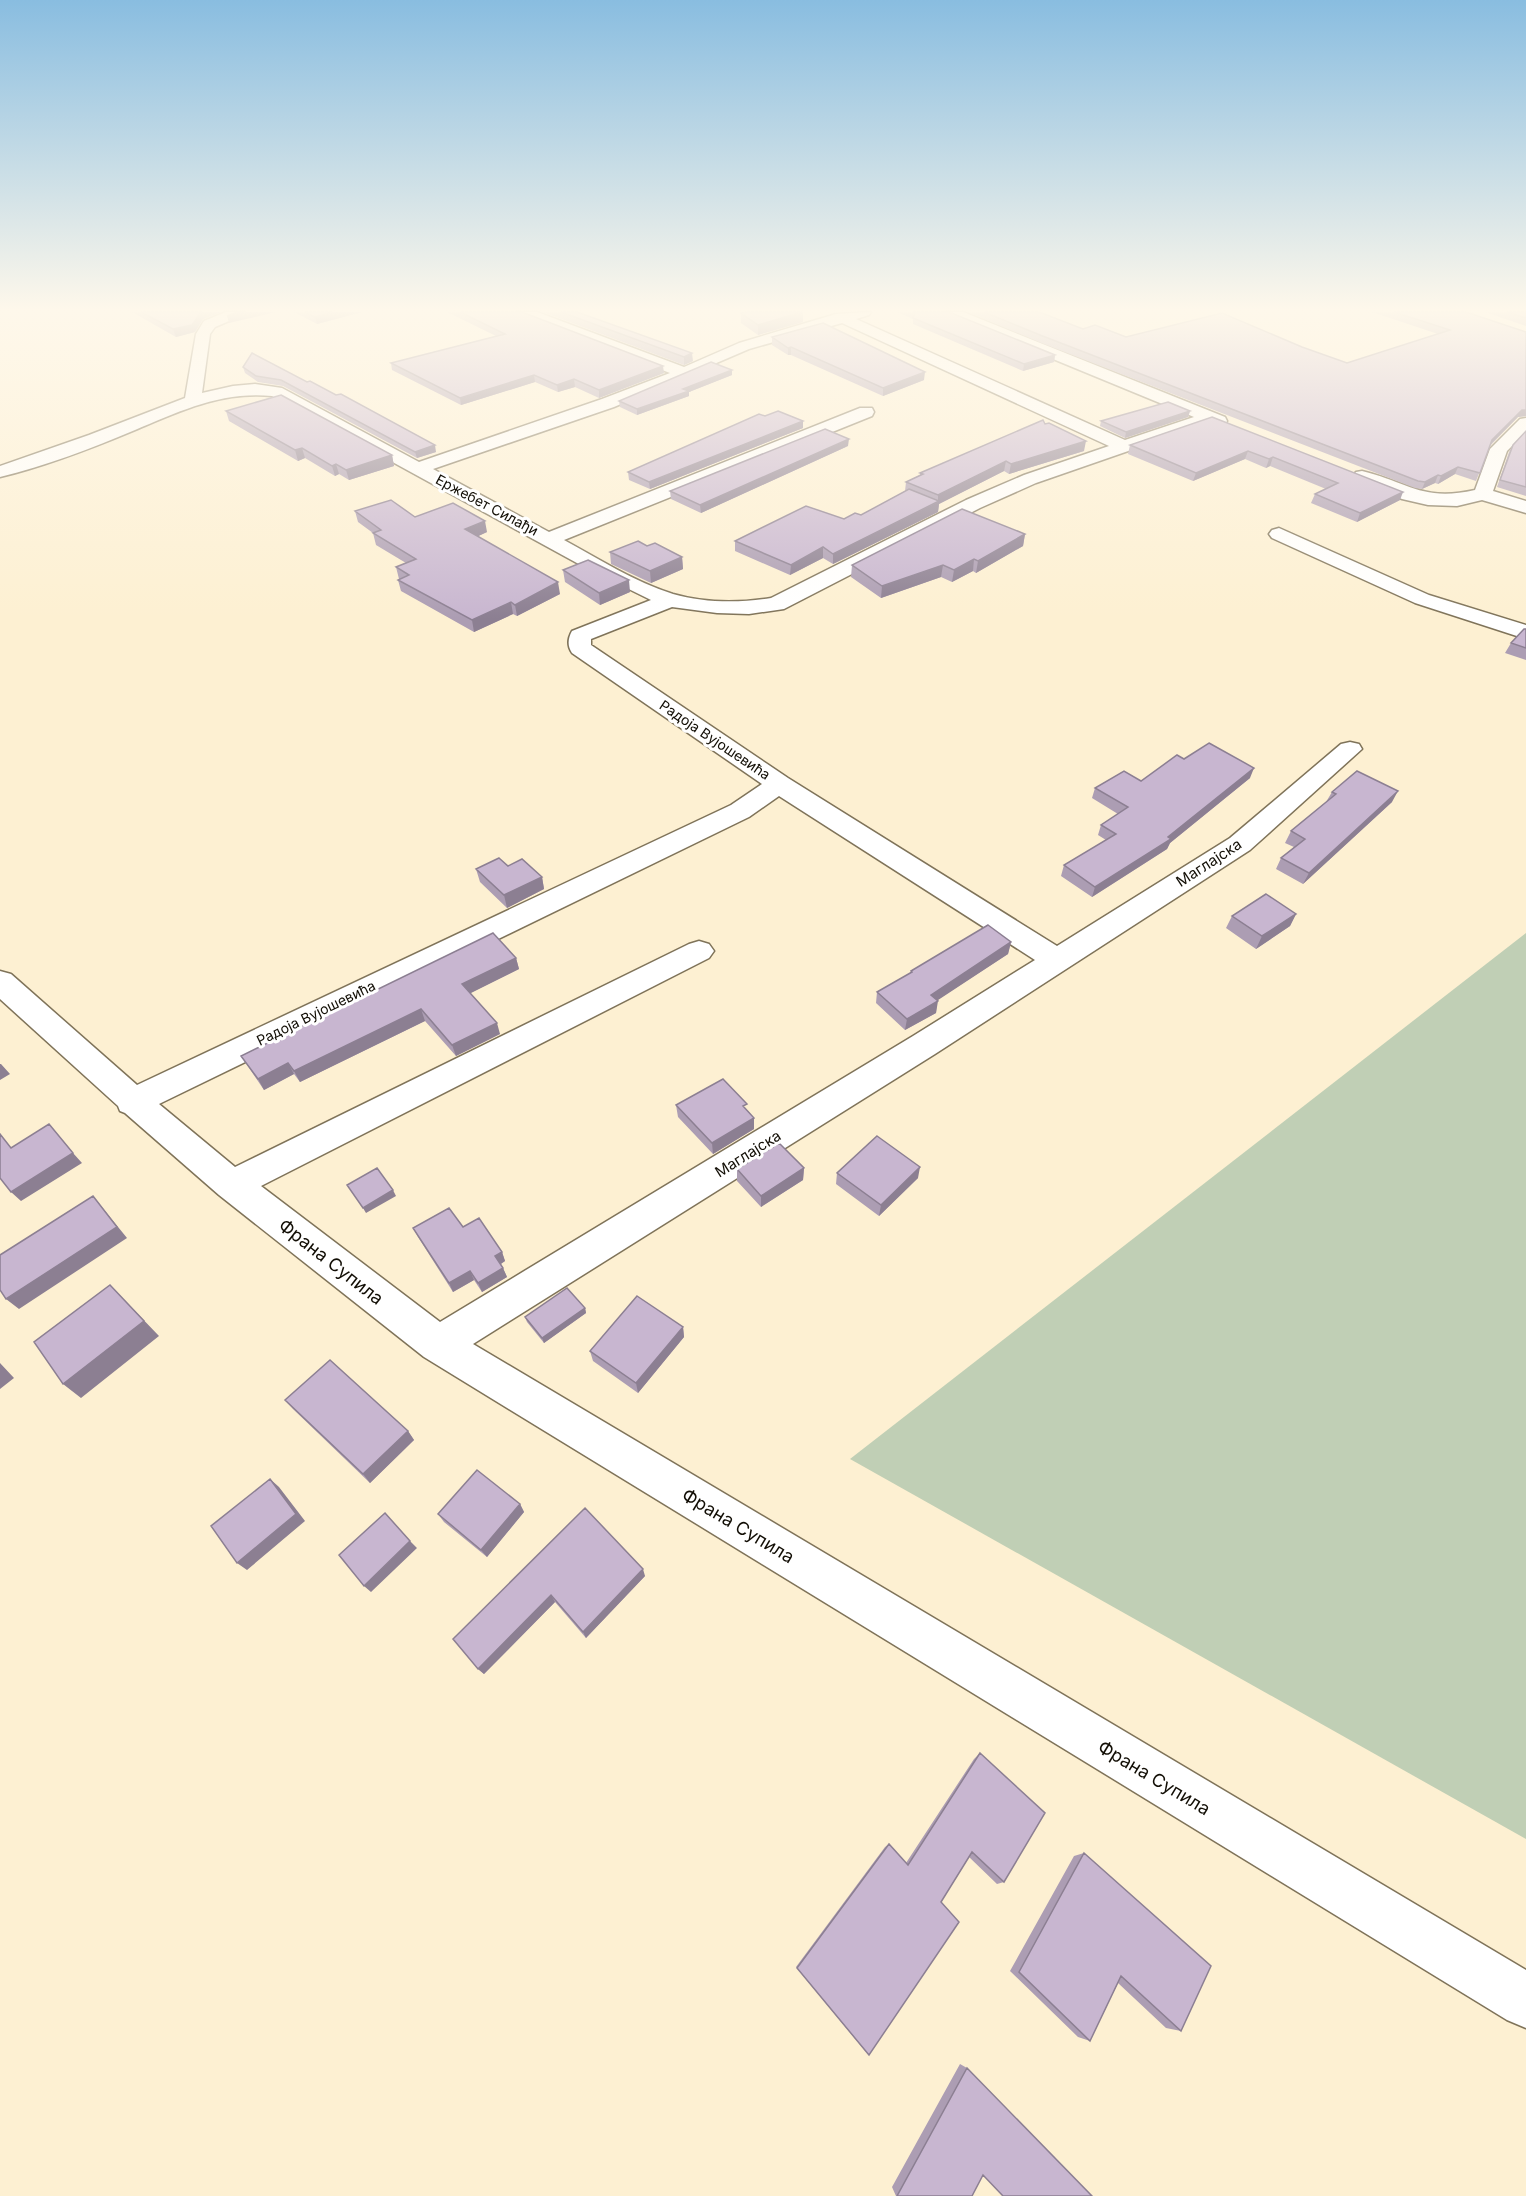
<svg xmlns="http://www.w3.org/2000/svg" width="1526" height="2196" font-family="Inter,sans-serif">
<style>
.green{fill:#c0cfb5}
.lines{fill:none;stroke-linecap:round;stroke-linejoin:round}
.minor-casing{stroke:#7f7359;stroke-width:3}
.minor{fill:#fff;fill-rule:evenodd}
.wall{fill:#ac9db3}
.shaded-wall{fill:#8c7f92}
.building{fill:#c8b6d0;stroke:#8c7f92;stroke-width:1.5}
.labels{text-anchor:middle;stroke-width:6;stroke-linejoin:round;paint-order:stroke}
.far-street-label{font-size:14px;fill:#120e05;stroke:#fff}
.street-label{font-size:15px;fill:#120e05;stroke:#fff}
.near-street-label{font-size:18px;fill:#120e05;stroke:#fff}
</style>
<rect width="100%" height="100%" fill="#fdf0d2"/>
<path class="green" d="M1526 933V1839L850 1459Z"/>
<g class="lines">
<defs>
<path id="minor" d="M226 312H245L243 315 215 327 210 334 202 393 233 386 255 384 282 388 419 462 602 399 670 373 519 315 517 312H537L684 367 739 343 836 314 871 312 869 315 856 319 1125 440 1194 417 946 315 944 312H963L1225 417 1227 421 1225 425 1219 426 1209 423 1036 483 980 508 784 609 749 614 717 613 672 607 591 639V645L788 778 1057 946 1230 838 1341 744 1350 742 1359 744 1362 749 1250 850 935 1054 473 1344 1526 1970V2028L1507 2020 424 1357 219 1195 125 1113 120 1111 118 1106 0 999V971L11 974 137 1085 731 805 762 784 572 653C567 646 568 638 572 631L651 600 586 568 272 396C222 391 180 411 135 430 92 448 46 466 0 477V466L89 435 185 398 196 334 204 321ZM842 323 1109 446 1024 475 966 500 771 598C740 603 704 603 673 594 635 582 599 559 564 540L872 416 874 412 872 408H860L549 532 433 469 614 407 749 349ZM779 796 1035 960 913 1036 440 1322 261 1186 709 958 714 951 709 944 699 941 689 944 235 1167 159 1104 749 817Z
M1526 418V432L1507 451 1493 491 1526 501V513L1482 500 1457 506 1428 505 1402 499 1356 480 1353 476 1356 472 1362 471C1408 482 1422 502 1475 490L1490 449 1520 419Z
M1279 528 1429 595 1526 625V639L1415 603 1272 538 1269 534 1272 530Z"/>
</defs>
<use href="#minor" class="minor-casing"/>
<use href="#minor" class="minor"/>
</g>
<path class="wall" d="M132 312H221L203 319 195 332 176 337Z
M294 312H362L317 324Z
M447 312H522L664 373 599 398 575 387 558 392 535 382 461 405 392 370 391 363 496 336Z
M543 312H577L693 361 684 365Z
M897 312H949L1055 355 1054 362 1023 371 913 324V319Z
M968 312H1039L1083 329 1126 337 1302 347 1347 363 1438 334 1372 312H1466L1526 332V416L1518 417 1490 446 1476 481 1455 474 1438 484 1435 483 1422 489 1415 488 1039 342Z
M1485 312H1526V326Z
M741 313 803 322 758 335 741 323Z
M772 337 924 380 883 396 791 355H788L772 345Z
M252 353 436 452 417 458 283 386 258 382 245 373 243 367Z
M732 370V375L689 392V396L637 415 620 407 619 401Z
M226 411 392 455 394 466 349 480 339 474 335 476 305 458 298 461 229 421Z
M1190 411 1188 417 1125 438 1100 426 1101 421Z
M765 416 803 421V428L650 489 629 480 628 472Z
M1212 417 1400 500 1357 522 1311 503 1315 494 1326 489 1270 466 1266 468 1245 459 1193 481 1128 454 1130 445Z
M1045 424 1084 451 1009 474 1004 471 939 504 938 512 833 564 823 558 790 575 735 551V541L844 519 861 515 905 491 906 482 920 475V473Z
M1526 431V496L1497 487 1509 452 1513 445Z
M848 446 701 513 671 499 670 491Z
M355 511 415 517 487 532 478 536 560 594 517 616 513 614 474 632 401 591 398 580 399 579 396 567 406 563 376 545 373 533 358 522Z
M1025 534 1023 546 976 573 973 571 952 582 941 577 881 598 851 577 852 565Z
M647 546 682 557 683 569 651 583 611 564 610 552Z
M563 570 630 592 600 605 565 582Z
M1526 629V660L1505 653 1511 643Z
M1184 759 1250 778 1170 843 1167 849 1092 897 1061 876 1064 865 1106 840 1098 835 1101 825 1118 814 1092 798 1095 788 1141 781Z
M1332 792 1392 802 1303 884 1276 869 1281 858 1294 847 1285 843 1291 831 1326 802Z
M508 866 542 877 544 889 507 908 480 882 476 869Z
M1296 914 1290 926 1256 949 1226 928 1232 916Z
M1011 942 1008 954 937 1000 936 1013 905 1030 876 1003 877 992 910 974 911 971Z
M516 958 519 969 470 993 500 1034 456 1056 425 1021 300 1082 294 1074 264 1090 241 1056Z
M676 1105 747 1110 754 1118V1129L713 1154 678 1117Z
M804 1168 803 1180 761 1207 737 1181V1169Z
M837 1173 918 1178 879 1216 836 1184Z
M463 1227 502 1252 505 1261 501 1264 507 1277 482 1292 474 1280 453 1292 418 1237 413 1228Z
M585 1308 586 1313 544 1343 527 1322 525 1317Z
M683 1327 684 1337 638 1393 593 1361 590 1351Z
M285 1400 408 1431 414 1440 370 1483 293 1409Z
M520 1504 524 1512 487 1557 444 1522 438 1514Z
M585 1508 645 1576 586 1638 555 1602 484 1674 478 1669Z
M980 1753 1004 1882 997 1884 969 1857 941 1902 866 2052 796 1967 885 1847 889 1844 906 1863 974 1759Z
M1084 1853 1181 2031 1166 2028 1118 1983 1090 2041 1078 2037 1010 1971 1074 1856Z
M960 2064 967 2068 983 2175 896 2196 892 2187Z"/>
<path class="shaded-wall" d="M201 312H221L203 319 195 332 176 337 173 329Z
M245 312H276L229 323 227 316Z
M333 312H362L317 324 315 317Z
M803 312V322L758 335V325Z
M791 347V355H788V348Z
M692 353 693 361 684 365V357Z
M1055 355 1054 362 1023 371 1024 364Z
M663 366 664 373 599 398V390Z
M732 370V375L689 392V396L637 415V409L683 389Z
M925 372 924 380 883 396V388Z
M534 375 535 382 461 405 460 398Z
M574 379 575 387 558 392 557 385Z
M1522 410H1526V416L1518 417 1488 447 1492 440Z
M1190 411 1188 417 1125 438 1126 432Z
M803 421V428L650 489 649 482Z
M849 439 848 446 701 513 700 505Z
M1086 441 1084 451 1009 474 1011 464Z
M435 445 436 452 417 458 415 452Z
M302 448 305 458 298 461 295 450Z
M1248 451 1245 459 1193 481 1196 473Z
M392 455 394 466 349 480 346 470Z
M1273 457 1270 466 1266 468 1269 459Z
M1006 461 1004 471 939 504 938 512 833 564V554L938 502V495Z
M336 464 339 474 335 476 332 466Z
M1458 467 1455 474 1438 484 1441 476Z
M1438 475 1435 483 1422 489 1425 482Z
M1403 492 1400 500 1357 522 1360 513Z
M485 521 487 532 468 541 465 529Z
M1025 534 1023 546 976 573 978 561Z
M823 547V558L790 575 791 565Z
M682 557 683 569 651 583 650 571Z
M974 559 973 571 952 582 954 570Z
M943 565 941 577 881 598 882 586Z
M629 580 630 592 600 605 599 593Z
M558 582 560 594 517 616 515 605Z
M511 602 513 614 474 632 472 620Z
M1254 768 1250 778 1170 843 1167 849 1092 897 1095 887 1168 837Z
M1398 791 1392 802 1303 884 1309 873Z
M542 877 544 889 507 908 504 895Z
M1296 914 1290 926 1256 949 1262 936Z
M1011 942 1008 954 929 1006 931 995Z
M516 958 519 969 465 996 462 984Z
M938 1001 936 1013 905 1030 907 1019Z
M421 1009 425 1021 300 1082 294 1071Z
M497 1023 500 1034 456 1056 452 1045Z
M288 1063 294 1074 264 1090 258 1079Z
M0 1064H1L10 1074 0 1080Z
M754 1118V1129L713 1154 712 1143Z
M73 1153 82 1163 21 1201 11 1192Z
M920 1167 918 1178 879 1216 881 1205Z
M804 1168 803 1180 761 1207V1196Z
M393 1190 396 1196 366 1213 363 1208Z
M93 1196 127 1238 19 1309 6 1299Z
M502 1252 505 1261 499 1265 495 1256Z
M503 1268 507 1277 482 1292 478 1283Z
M470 1271 474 1280 453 1292 449 1283Z
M110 1285 159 1336 81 1398 63 1384Z
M585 1308 586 1313 544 1343 542 1338Z
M683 1327 684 1337 638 1393 636 1383Z
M0 1363 14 1378 0 1389Z
M408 1431 414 1440 370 1483 363 1474Z
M270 1479 279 1487 305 1521 247 1570 237 1563Z
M520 1504 524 1512 487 1557 481 1550Z
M410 1541 417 1548 371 1592 364 1586Z
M643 1569 645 1576 586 1638 583 1632Z
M551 1595 555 1602 484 1674 478 1669Z"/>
<path class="building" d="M141 312H201L192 325 173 329Z
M237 312H245L227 316Z
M305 312H333L315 317Z
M460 312H522L663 366 599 390 574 379 557 385 534 375 460 398 391 363 505 334Z
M561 312H577L692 353 684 357Z
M748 312H802L758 325 741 313Z
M913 312H949L1055 355 1024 364 913 318 915 313Z
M984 312H1039L1083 329 1095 325 1126 337 1222 313 1302 347 1347 363 1450 330 1394 312H1466L1526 332V410H1522L1492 440 1480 473 1458 467 1441 476 1438 475 1425 482 1418 481 1040 335Z
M1507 312H1526V318Z
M823 323 925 372 883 388 791 347 788 348 772 337Z
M252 353 307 382 310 381 336 395 341 394 435 445 415 452 281 380 256 376 243 367Z
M711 362 732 370 683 389 689 391 637 409 619 401Z
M281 395 392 455 346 470 336 464 332 466 302 448 295 450 226 411Z
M1168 402 1190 411 1126 432 1101 421Z
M778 411 803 421 649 482 628 472 759 414 765 416Z
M1212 417 1403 492 1360 513 1315 494 1338 483 1273 457 1269 459 1248 451 1196 473 1130 445Z
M1043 420 1045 424 1049 423 1086 441 1011 464 1006 461 938 495 906 482 923 474 920 473Z
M825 429 849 439 700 505 670 491Z
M1526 431V487L1500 480 1513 445Z
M909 489 939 501 833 554 823 547 791 565 735 541 806 506 844 519 855 513 861 515Z
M391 500 415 517 453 503 485 521 465 529 558 582 515 605 511 602 472 620 398 580 409 575 396 567 416 559 373 533 381 530 355 511Z
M962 509 1025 534 978 561 974 559 954 570 943 565 882 586 852 565Z
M638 541 647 546 655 543 682 557 650 571 610 552Z
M588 560 629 580 599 593 563 570Z
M1524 629H1526V648L1511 643Z
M1209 743 1254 768 1168 837 1171 839 1095 887 1064 865 1116 834 1101 825 1128 807 1095 788 1124 771 1141 781 1177 755 1184 759Z
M1357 771 1398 791 1309 873 1281 858 1305 839 1291 831 1336 794 1332 792Z
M499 858 508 866 522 859 542 877 504 895 476 869Z
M1266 894 1296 914 1262 936 1232 916Z
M988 925 1011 942 931 995 938 1001 907 1019 877 992 912 972 911 971Z
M493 933 516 958 462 984 497 1023 452 1045 421 1009 294 1071 288 1063 258 1079 241 1056Z
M723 1079 747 1104 743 1106 754 1118 712 1143 676 1105Z
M49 1124 73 1153 11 1192 0 1178V1134L11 1148Z
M877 1136 920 1167 881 1205 837 1173Z
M779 1143 804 1168 761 1196 737 1169Z
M377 1168 393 1190 363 1208 347 1185Z
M93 1196 117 1227 6 1299 0 1290V1255Z
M449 1208 463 1227 479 1218 502 1252 495 1256 503 1268 478 1283 470 1271 449 1283 413 1228Z
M110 1285 144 1321 63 1384 34 1342Z
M567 1288 585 1308 542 1338 525 1317Z
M637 1296 683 1327 636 1383 590 1351Z
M330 1360 408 1431 363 1474 285 1400Z
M477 1470 520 1504 481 1550 438 1514Z
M270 1479 296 1514 237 1563 211 1526Z
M585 1508 643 1569 583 1632 551 1595 478 1669 453 1639Z
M385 1513 410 1541 364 1586 339 1555Z
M980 1753 1045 1813 1004 1882 972 1852 941 1902 959 1922 869 2055 797 1968 889 1844 908 1865Z
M1084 1853 1211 1966 1181 2031 1121 1976 1090 2041 1019 1972Z
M967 2068 1092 2196H1003L983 2175 972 2196H897Z"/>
<linearGradient id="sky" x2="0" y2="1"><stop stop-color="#89bde0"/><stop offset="0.5" stop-color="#fef8eb"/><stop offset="1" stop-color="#fef8eb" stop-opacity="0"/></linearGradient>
<rect width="1526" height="619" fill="url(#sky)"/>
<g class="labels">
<g class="far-street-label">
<text transform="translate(487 505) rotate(28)" y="5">Ержебет Силађи</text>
<text transform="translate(715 740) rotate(34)" y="5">Радоја Вујошевића</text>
<text transform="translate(316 1013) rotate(-26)" y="5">Радоја Вујошевића</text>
</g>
<g class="street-label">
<text transform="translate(1209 863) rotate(-33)" y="5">Маглајска</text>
<text transform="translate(748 1154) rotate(-32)" y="5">Маглајска</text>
</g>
<g class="near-street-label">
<text transform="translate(331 1262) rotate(38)" y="6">Франа Супила</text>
<text transform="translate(738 1526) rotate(31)" y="6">Франа Супила</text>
<text transform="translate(1154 1778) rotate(31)" y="6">Франа Супила</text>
</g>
</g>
</svg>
